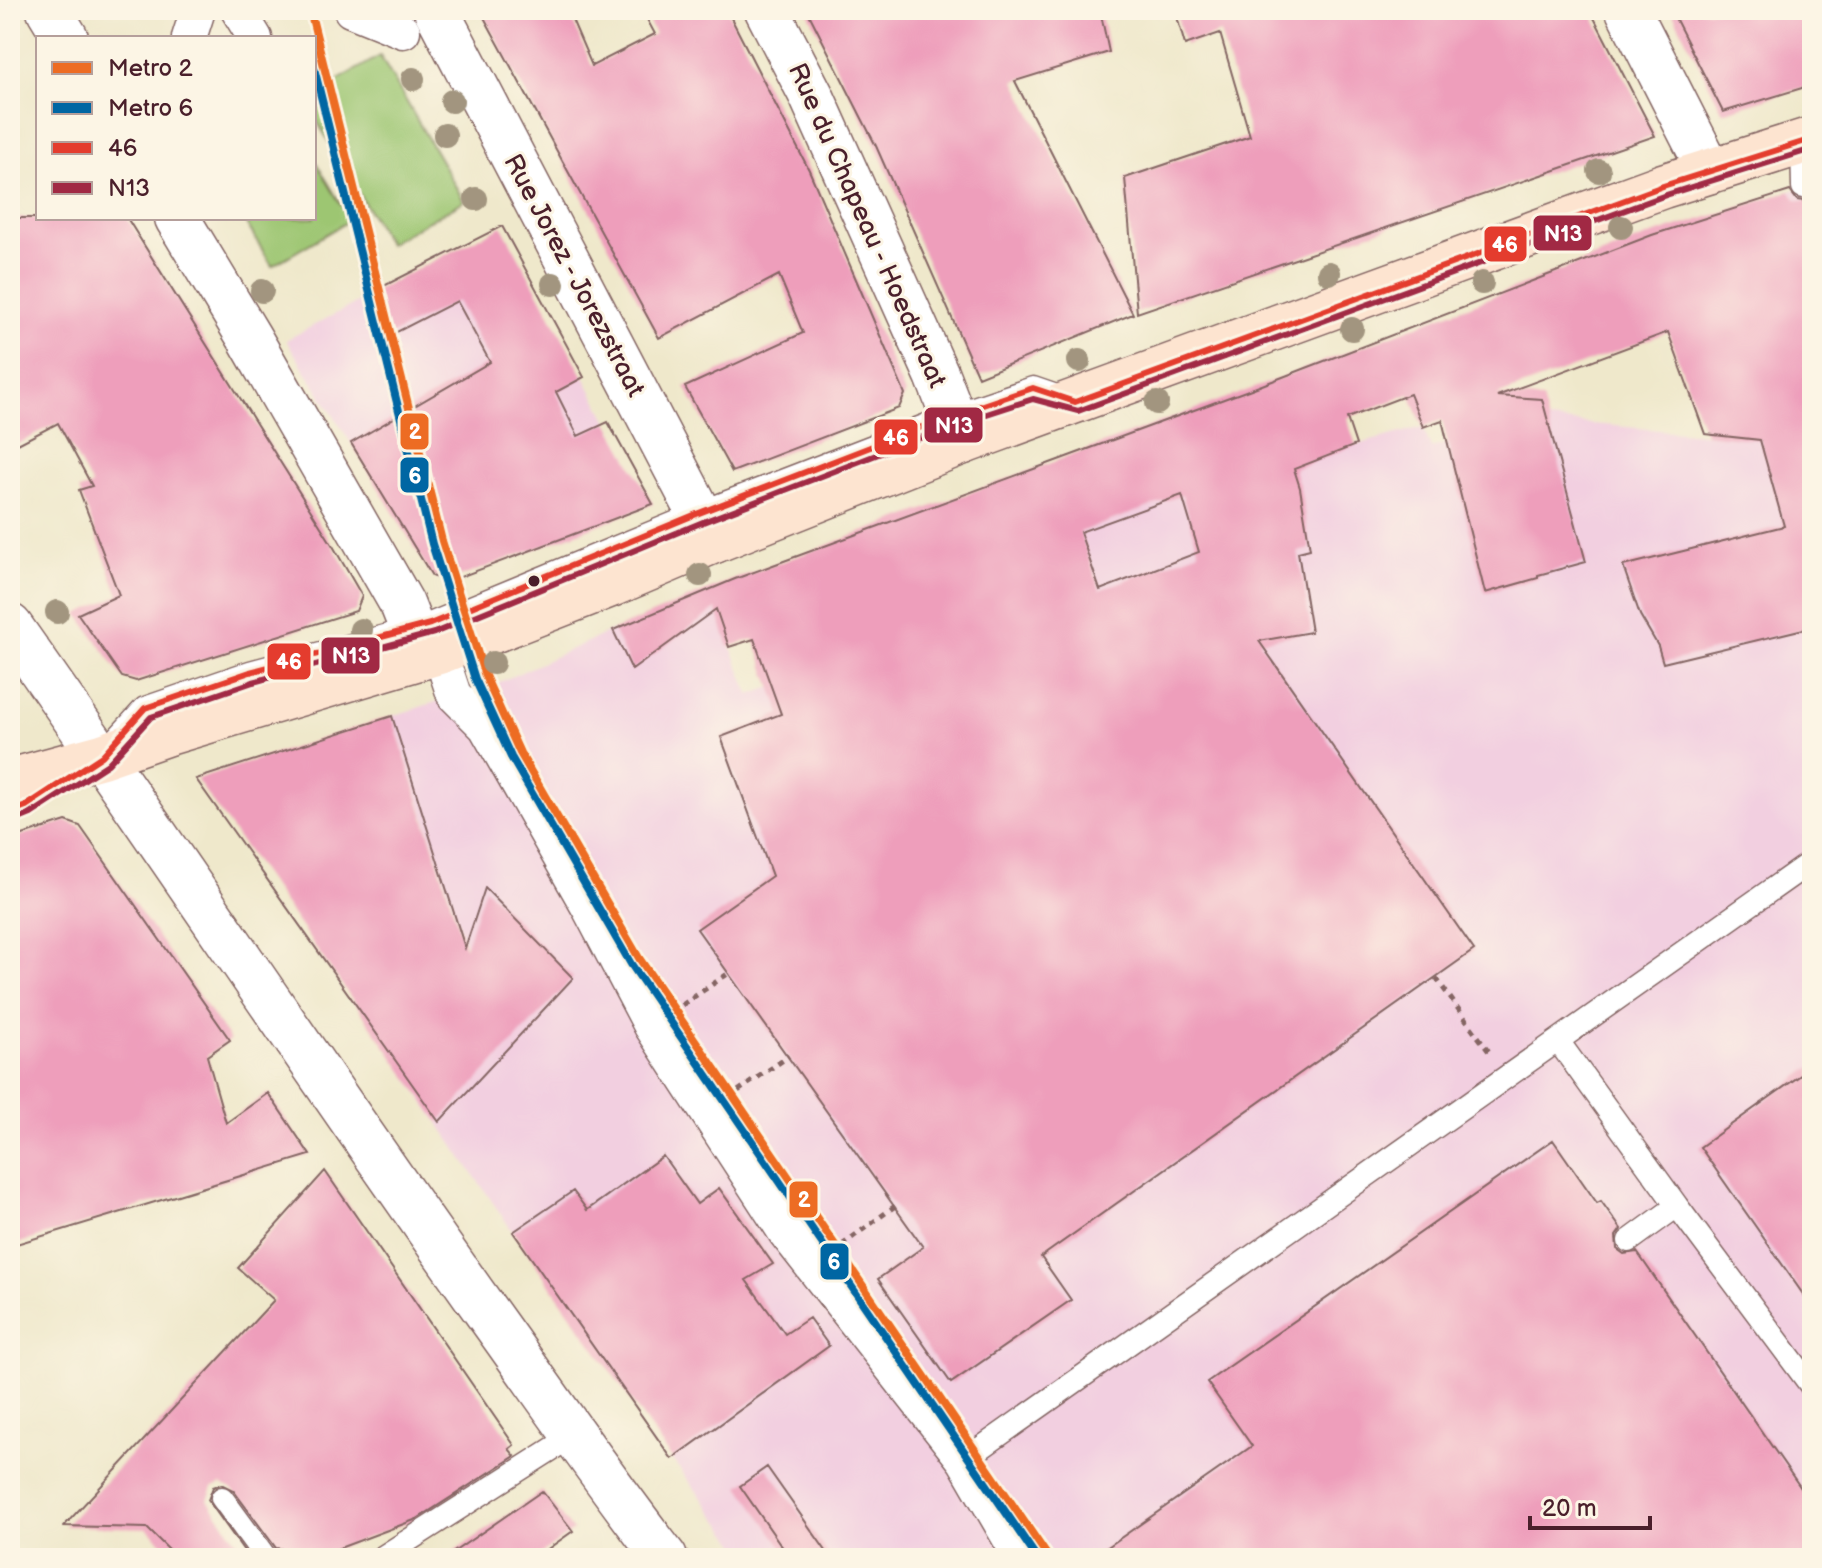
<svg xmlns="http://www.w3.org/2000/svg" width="1822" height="1568" font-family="'Balsamiq Sans',sans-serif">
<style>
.built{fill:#f2cfe0}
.green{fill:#9dc672;stroke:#74724e;stroke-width:2}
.building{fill:#ee9ebb;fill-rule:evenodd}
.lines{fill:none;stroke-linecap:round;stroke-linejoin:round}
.service-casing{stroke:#846563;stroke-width:25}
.pedestrian-casing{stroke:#846563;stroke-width:37}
.minor-casing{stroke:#846563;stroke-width:47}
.tertiary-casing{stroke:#846563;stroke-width:47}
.secondary-casing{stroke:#846563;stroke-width:47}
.path{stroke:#846563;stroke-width:5;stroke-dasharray:6 6;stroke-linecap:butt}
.service{stroke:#fff;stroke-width:22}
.pedestrian{stroke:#fff;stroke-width:34}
.minor{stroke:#fff;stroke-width:44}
.tertiary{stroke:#fff;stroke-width:44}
.secondary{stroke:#fde4d0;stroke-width:44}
.bus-1-casing{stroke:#fcf5e5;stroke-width:12}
.bus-2-casing{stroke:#fcf5e5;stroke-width:12}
.bus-1{stroke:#e43c2e;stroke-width:6}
.bus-2{stroke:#a12944;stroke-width:6}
.metro-1-casing{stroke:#fcf5e5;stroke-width:14}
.metro-2-casing{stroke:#fcf5e5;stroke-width:14}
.metro-1{stroke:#ed6c23;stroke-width:8}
.metro-2{stroke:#0066a3;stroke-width:8}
.tree{fill:#a2957f}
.bus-dot{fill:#4a1f2b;stroke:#fcf5e5;stroke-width:3}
.labels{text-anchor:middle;stroke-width:6;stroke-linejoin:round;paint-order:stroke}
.street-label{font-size:26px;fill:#4a1f2b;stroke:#fcf5e5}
.line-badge{stroke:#fcf5e5;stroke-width:3}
.badge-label{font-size:22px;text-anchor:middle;font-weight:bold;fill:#fff}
</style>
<rect width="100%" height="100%" fill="#fcf5e5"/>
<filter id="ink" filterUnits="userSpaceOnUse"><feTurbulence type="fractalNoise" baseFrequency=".0125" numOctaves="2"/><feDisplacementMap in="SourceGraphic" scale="16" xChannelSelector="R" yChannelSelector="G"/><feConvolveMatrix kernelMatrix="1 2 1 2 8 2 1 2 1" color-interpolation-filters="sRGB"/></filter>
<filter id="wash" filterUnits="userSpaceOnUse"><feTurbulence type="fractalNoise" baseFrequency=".006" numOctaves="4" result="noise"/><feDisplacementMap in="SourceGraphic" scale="32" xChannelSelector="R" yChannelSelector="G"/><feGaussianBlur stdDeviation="1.8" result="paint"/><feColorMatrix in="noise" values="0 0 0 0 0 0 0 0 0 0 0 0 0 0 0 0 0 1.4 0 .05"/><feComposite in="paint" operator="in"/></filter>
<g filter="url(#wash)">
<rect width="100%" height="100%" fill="#efe8cb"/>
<path class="built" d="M1812 184V1558H748L672 1459 608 1367 773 1263 719 1188 606 1272 513 1232 382 1041 424 1000 466 946 392 716 502 681 613 630 631 667 716 609 750 695 791 680 1003 621 1099 585 1080 532 1181 495 1155 424 1223 399 1250 471 1300 488 1262 385 1325 361 1356 445 1423 427 1431 448 1470 436 1494 415 1758 439 1726 212Z
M502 226 653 504 525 553 451 385 351 443 286 340Z"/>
<path class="green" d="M380 56 464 201 388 244 314 116V94Z
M314 159 350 220 272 266 243 218H314Z"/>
<g id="blocks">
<path class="building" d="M480 10H568L592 66 655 34 642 10H727L809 170 855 277 905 394 899 408 732 472 685 387 803 333 779 275 659 338Z
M807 10H1100L1109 52 1015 81 1133 314 978 377 876 146Z
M1175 10H1590L1655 136 1137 313 1125 178 1250 136 1220 33 1185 45Z
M1671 10H1812V85L1723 112Z
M1790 191 1797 200 1804 201 1812 197V627L1663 663 1658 646 1640 615 1623 566 1784 526 1760 440 1705 434 1668 332 1497 396 1542 399 1586 562 1538 575V578L1485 593 1442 420 1423 427 1410 394 1347 418 1356 445 1294 469 1300 488 1310 549 1298 552 1311 632 1259 641 1474 950 1041 1257 1071 1300 951 1383 878 1279 923 1247 697 929 772 876 721 737 781 714 754 639 729 647 716 609 632 670 613 630 735 579 1262 385 1652 235ZM1182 495 1199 552 1100 590 1080 532Z
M10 218H127L333 546 362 596 356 611 136 681 122 677 78 614 119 595 79 490 92 486 58 423 10 448Z
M502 226 584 377 556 392 578 436 608 422 653 504 447 582 432 576 351 443 490 362 457 301 391 335 370 293Z
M392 716 465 948 485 888 573 978 439 1122 196 779Z
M66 821 80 826 230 1040 207 1056 226 1123 268 1093 310 1155 10 1246V839Z
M1812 1067V1307L1700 1147Z
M1553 1140 1597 1203 1601 1201 1621 1229 1616 1236 1617 1249 1624 1254 1637 1252 1812 1504V1558H1092L1252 1446 1207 1382Z
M663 1156 697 1204 719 1188 773 1264 746 1280 785 1334 809 1318 829 1346 672 1459 513 1232 573 1191 587 1210Z
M325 1171 514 1445 509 1449 515 1456 417 1519 321 1555 276 1548 233 1490 221 1484 213 1487 208 1500 249 1558H177L147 1528 64 1526 274 1300 238 1268Z
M767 1467 831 1558H790L740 1486Z
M542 1491 573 1531 535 1558H445Z"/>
</g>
</g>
<g filter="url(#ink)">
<use href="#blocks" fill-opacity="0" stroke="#846563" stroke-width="2"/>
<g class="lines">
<defs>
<path id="service" d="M1802 142 1803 187
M113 743 145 708 250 672 430 624 699 513 953 415 1033 388 1068 400
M10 812 26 806 68 779
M1558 1041 1677 1206 1629 1241
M1677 1206 1812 1387
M964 1460 1812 861
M222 1498 266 1558
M381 1558 574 1435"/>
<path id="pedestrian" d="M238 10 255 38
M351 10 403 31
M189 38 198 10
M447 674 454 695 486 727 589 908 651 1026 785 1232 964 1460 1021 1558"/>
<path id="minor" d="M49 10 66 38
M436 10 714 541
M767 10 811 95 937 375 963 442
M1628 10 1710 171
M177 218 250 339 402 604 423 657"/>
<path id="tertiary" d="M10 626C171 854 325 1086 487 1313 546 1395 603 1478 665 1558"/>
<path id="secondary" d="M10 781 102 756 165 734 439 652 613 584 714 541 963 442 1663 186 1812 139"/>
</defs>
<use href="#service" class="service-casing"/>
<use href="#pedestrian" class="pedestrian-casing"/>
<use href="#minor" class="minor-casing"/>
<use href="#tertiary" class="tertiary-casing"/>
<use href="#secondary" class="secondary-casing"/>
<path class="path" d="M1436 978 1490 1053
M682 1005 729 973
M738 1091 789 1056
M842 1245 895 1206"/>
<use href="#service" class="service"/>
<use href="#pedestrian" class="pedestrian"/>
<use href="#minor" class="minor"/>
<use href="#tertiary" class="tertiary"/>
<use href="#secondary" class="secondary"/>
<defs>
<path id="bus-1" d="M10 812 26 806 102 756 145 708 250 672 430 624 699 513 953 415 1033 388 1075 402 1663 186 1812 139"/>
<path id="bus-2" d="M14 821 31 814 108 764 151 717 253 682 434 633 703 522 956 424 1033 399 1078 411 1666 195 1812 149"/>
</defs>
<use href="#bus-1" class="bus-1-casing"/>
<use href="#bus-2" class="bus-2-casing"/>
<use href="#bus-1" class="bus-1"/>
<use href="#bus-2" class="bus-2"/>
<defs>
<path id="metro-1" d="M310 10 442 541 485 676 520 753 639 958 1049 1558"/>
<path id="metro-2" d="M314 68 432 544 475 679 511 757 631 964 1037 1558"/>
</defs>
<use href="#metro-1" class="metro-1-casing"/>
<use href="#metro-2" class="metro-2-casing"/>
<use href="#metro-1" class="metro-1"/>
<use href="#metro-2" class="metro-2"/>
</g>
<g class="tree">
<circle cx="413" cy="79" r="12"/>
<circle cx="452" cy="101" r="12"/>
<circle cx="445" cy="135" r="12"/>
<circle cx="1599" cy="171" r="12"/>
<circle cx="476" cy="199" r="12"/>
<circle cx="1621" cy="227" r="12"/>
<circle cx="1329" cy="273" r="12"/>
<circle cx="1482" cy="283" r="12"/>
<circle cx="553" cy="284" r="12"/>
<circle cx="262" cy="291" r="12"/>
<circle cx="1352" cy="329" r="12"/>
<circle cx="1079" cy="361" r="12"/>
<circle cx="1157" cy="403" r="12"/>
<circle cx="700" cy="575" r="12"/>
<circle cx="57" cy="612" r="12"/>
<circle cx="361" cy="630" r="12"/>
<circle cx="493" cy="663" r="12"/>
</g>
</g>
<circle class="bus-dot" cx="534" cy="581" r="7"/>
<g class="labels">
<g class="street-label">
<text transform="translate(868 225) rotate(66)" y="9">Rue du Chapeau - Hoedstraat</text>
<text transform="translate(575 275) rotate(62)" y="9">Rue Jorez - Jorezstraat</text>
</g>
</g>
<g class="line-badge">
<rect x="1532" y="214" width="61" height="38" rx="8" fill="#a12944"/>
<rect x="1483" y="225" width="45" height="38" rx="8" fill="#e43c2e"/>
<rect x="923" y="406" width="61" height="38" rx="8" fill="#a12944"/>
<rect x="399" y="412" width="31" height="39" rx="8" fill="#ed6c23"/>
<rect x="873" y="418" width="46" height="38" rx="8" fill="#e43c2e"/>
<rect x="399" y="456" width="31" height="38" rx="8" fill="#0066a3"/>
<rect x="320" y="636" width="61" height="39" rx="8" fill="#a12944"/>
<rect x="266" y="642" width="46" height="39" rx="8" fill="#e43c2e"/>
<rect x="788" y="1180" width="31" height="39" rx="8" fill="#ed6c23"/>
<rect x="819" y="1242" width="31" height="39" rx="8" fill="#0066a3"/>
</g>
<g class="badge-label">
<text x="1563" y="241">N13</text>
<text x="1505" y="252">46</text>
<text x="954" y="433">N13</text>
<text x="415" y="439">2</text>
<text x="896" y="445">46</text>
<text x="415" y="483">6</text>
<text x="351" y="663">N13</text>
<text x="289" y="669">46</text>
<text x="804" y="1207">2</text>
<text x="834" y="1269">6</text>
</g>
<rect width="1822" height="1568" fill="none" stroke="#fcf5e5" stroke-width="40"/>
<rect x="36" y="36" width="280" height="184" fill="#fcf5e5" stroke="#b59f9b" stroke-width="2"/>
<rect x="52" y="62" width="40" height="12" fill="#ed6c23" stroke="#b59f9b" stroke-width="2"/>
<text x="108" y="76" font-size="24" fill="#4a1f2b">Metro 2</text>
<rect x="52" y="102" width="40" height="12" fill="#0066a3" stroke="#b59f9b" stroke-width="2"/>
<text x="108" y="116" font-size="24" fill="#4a1f2b">Metro 6</text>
<rect x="52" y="142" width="40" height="12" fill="#e43c2e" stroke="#b59f9b" stroke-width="2"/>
<text x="108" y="156" font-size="24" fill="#4a1f2b">46</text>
<rect x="52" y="182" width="40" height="12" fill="#a12944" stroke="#b59f9b" stroke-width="2"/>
<text x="108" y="196" font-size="24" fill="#4a1f2b">N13</text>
<path d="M1530 1516v12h120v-12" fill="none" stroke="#4a1f2b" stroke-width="4"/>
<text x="1542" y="1516" font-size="24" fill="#4a1f2b" stroke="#fcf5e5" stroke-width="6" paint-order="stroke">20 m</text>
</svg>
